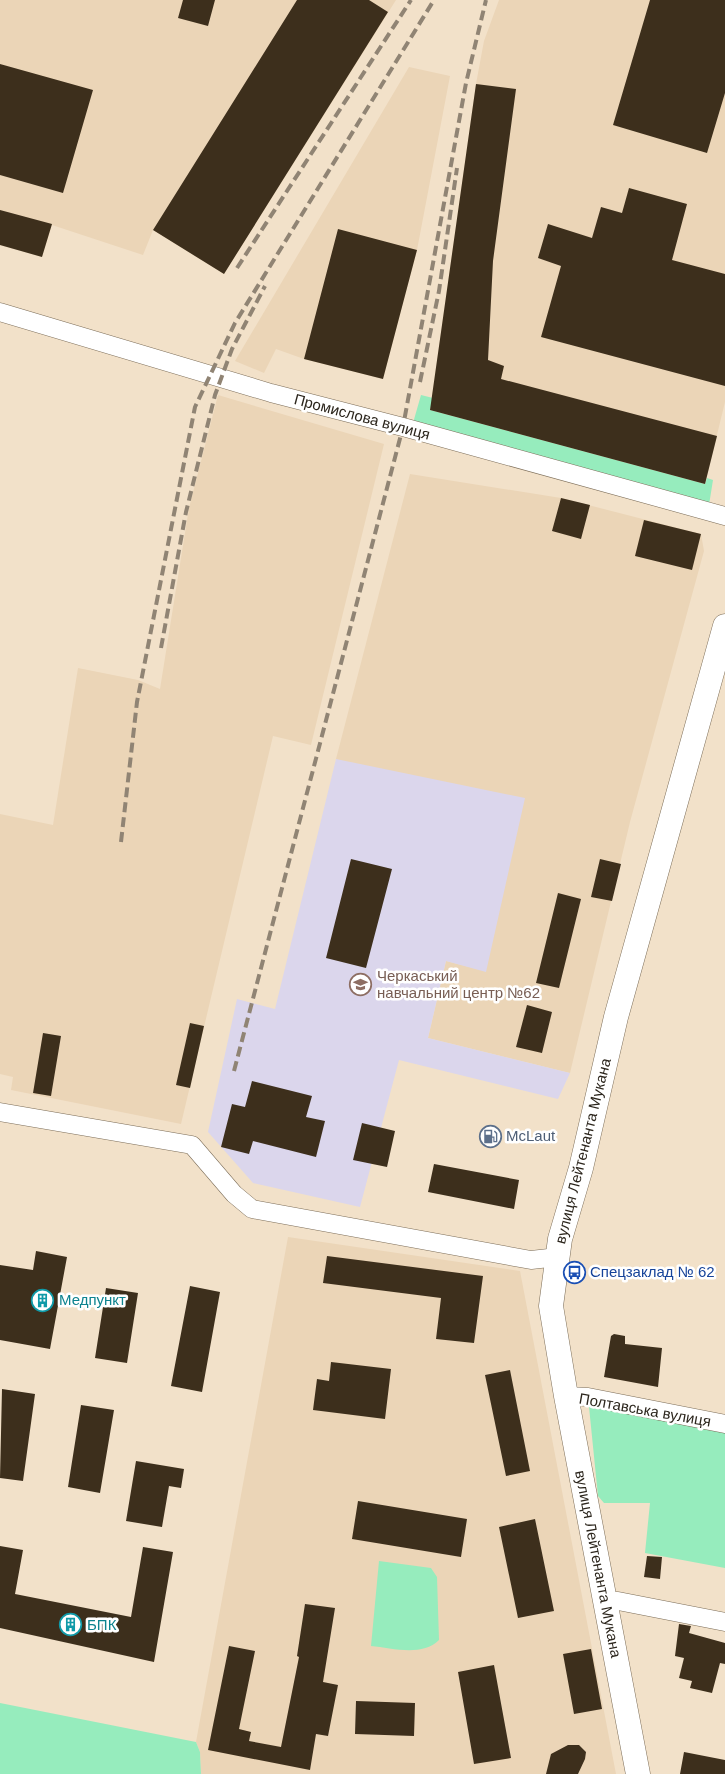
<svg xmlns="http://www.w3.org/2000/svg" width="725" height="1774" font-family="Helvetica,sans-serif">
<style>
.built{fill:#ebd5b7}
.education{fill:#dbd6ec}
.green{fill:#96ecbd}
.building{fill:#3d2f1c}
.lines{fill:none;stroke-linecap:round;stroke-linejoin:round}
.street-casing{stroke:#7c6d58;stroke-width:19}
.secondary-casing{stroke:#7c6d58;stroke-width:25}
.street{stroke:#fff;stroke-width:18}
.secondary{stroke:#fff;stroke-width:24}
.rail{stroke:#908474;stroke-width:4;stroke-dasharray:10 5;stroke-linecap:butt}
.labels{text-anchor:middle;stroke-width:5;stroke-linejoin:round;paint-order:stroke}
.street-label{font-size:15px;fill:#2c261d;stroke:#fff}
.education-label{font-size:15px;fill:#785e54;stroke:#fff;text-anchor:start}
.service-label{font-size:15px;fill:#4e5e75;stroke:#fff;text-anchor:start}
.transit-label{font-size:15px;fill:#164399;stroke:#fff;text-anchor:start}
.culture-label{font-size:15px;fill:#0d838f;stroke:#fff;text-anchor:start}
</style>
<rect width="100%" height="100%" fill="#f2e1c9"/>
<path class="built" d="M0 0H396L224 274 153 230 143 255 52 225 42 257 0 245Z
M499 0H725V402L705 484 430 410 476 84 484 41Z
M409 67 450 76 417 250 383 379 304 359 276 349 264 373 235 361Z
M218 395 384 444 311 745 273 736 181 1124 11 1090 13 1077 0 1074V814L53 825 78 668 138 680 160 689 189 508Z
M410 474 561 498 701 534 704 551 630 822 570 1073 428 1038 446 961 486 971 336 759Z
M288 1237 520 1271 616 1774H201L200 1752 196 1742Z"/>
<path class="education" d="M336 759 525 798 486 972 446 961 428 1038 570 1073 558 1099 399 1060 360 1207 253 1183 208 1132 237 999 275 1009Z"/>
<path class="green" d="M421 395 433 398 430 410 705 484 707 478 713 480 709 505 413 423Z
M588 1397 725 1424V1568L645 1553 650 1503H604L598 1496Z
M379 1561 431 1568 437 1577 439 1640C422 1657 392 1648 371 1646Z
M0 1703 196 1742 200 1752 201 1774H0Z"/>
<path class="building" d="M183 0H215L208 26 178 18Z
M297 0H369L388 12 224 274 153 230Z
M650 0H725V93L707 153 613 125Z
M0 64 93 90 63 193 0 175Z
M476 84 516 89 493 261 488 360 504 366 501 379 717 436 705 484 430 410Z
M629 188 687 204 672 260 725 274V386L541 337 561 266 538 258 548 224 592 238 601 207 622 213Z
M0 210 52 224 42 257 0 245Z
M338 229 417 250 383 379 304 359Z
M561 498 590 505 581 539 552 531Z
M644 520 701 534 692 570 635 556Z
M351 859 392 869 366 968 326 958Z
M600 859 621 864 612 901 591 897Z
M558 893 581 899 559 988 536 983Z
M527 1005 552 1012 542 1053 516 1047Z
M190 1023 204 1026 190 1088 176 1085Z
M43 1033 61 1036 51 1096 33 1093Z
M252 1081 312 1096 306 1117 325 1121 316 1157 253 1141 249 1154 221 1147 232 1104 245 1107Z
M362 1123 395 1131 387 1167 353 1160Z
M434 1164 519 1180 514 1209 428 1192Z
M36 1251 67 1257 50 1349 0 1340V1265L33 1270Z
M327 1256 483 1276 474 1343 436 1339 441 1298 323 1283Z
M190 1286 220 1292 202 1392 171 1386Z
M106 1288 138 1293 127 1363 95 1358Z
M614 1334 625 1336V1344L662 1348 658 1387 604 1377 611 1336Z
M331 1362 391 1369 385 1419 313 1410 317 1379 329 1381Z
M510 1370 530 1471 506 1476 485 1375Z
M2 1389 35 1394 23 1481 0 1478Z
M81 1405 114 1410 100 1493 68 1487Z
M136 1461 184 1469 181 1488 169 1486 162 1527 126 1521Z
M358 1501 467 1519 461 1557 352 1539Z
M535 1519 554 1611 518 1618 499 1527Z
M0 1546 23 1550 15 1594 131 1617 143 1547 173 1552 154 1662 0 1628Z
M647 1556 662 1557 660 1579 644 1577Z
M305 1604 335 1608 323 1682 338 1685 328 1736 316 1734 310 1770 208 1750 229 1646 255 1651 239 1729 251 1732 249 1741 281 1747 299 1657 297 1656Z
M679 1624 691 1626 689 1633 725 1643V1664L720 1663 712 1693 690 1688 692 1681 679 1678 684 1658 675 1656Z
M591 1649 602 1709 574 1714 563 1654Z
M494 1665 511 1758 474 1764 458 1672Z
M356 1701 415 1703 414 1736 355 1734Z
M568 1745H579L586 1752 585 1759 578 1774H546L551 1754Z
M684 1752 725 1760V1774H680Z"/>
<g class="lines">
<defs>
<path id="street" d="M0 312 271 393 403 427 725 516
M0 1112 192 1145 234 1194 252 1209 531 1260 558 1257
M566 1396 588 1397 725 1424
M605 1601H618L725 1622"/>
<path id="secondary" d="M638 1774 566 1396 551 1306 560 1239 581 1168 616 1017 725 626"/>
</defs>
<use href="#street" class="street-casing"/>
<use href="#secondary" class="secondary-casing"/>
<use href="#street" class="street"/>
<use href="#secondary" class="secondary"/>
<path class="rail" d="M237 268 411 0
M420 382 439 291 457 168
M161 648 186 512 215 395 232 349 265 286
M121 842 137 702 195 407 235 323 434 0
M234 1071 403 427 466 83 486 0"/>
</g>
<defs>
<symbol id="university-ring" viewBox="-11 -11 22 22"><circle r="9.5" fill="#fff" stroke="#8d6e63" stroke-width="1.5"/><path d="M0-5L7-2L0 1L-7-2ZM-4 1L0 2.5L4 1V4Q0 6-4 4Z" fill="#8d6e63"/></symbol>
<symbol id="fuel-ring" viewBox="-11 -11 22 22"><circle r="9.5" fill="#fff" stroke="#5c6f8a" stroke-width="1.5"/><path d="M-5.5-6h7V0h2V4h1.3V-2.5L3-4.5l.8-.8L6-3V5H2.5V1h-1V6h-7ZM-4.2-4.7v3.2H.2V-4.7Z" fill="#5c6f8a"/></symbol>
<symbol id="bus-ring" viewBox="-11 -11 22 22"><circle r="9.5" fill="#fff" stroke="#1a4fb4" stroke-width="1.5"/><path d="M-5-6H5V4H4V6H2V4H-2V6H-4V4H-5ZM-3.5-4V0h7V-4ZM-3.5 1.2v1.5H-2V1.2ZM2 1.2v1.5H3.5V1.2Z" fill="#1a4fb4"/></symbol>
<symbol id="building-ring" viewBox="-11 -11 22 22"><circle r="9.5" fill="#fff" stroke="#0f9aa8" stroke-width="1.5"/><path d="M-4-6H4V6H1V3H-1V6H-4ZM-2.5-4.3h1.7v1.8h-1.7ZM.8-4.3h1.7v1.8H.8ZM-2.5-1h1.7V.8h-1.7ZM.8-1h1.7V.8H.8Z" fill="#0f9aa8"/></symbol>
</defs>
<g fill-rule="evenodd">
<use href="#university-ring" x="348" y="972" width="25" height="25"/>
<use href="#fuel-ring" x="478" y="1124" width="25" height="25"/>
<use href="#bus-ring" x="562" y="1260" width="25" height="25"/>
<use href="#building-ring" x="30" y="1288" width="25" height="25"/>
<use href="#building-ring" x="58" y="1612" width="25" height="25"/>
</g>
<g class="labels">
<g class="street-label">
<text transform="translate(362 417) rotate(15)" y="5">Промислова вулиця</text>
<text transform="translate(583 1151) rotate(-76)" y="5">вулиця Лейтенанта Мукана</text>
<text transform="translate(645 1410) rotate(10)" y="5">Полтавська вулиця</text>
<text transform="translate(598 1564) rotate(79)" y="5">вулиця Лейтенанта Мукана</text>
</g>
<g class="education-label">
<text x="377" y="981">Черкаський<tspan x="377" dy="17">навчальний центр №62</tspan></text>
</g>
<g class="service-label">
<text x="506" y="1141">McLaut</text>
</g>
<g class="transit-label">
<text x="590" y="1277">Спецзаклад № 62</text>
</g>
<g class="culture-label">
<text x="59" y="1305">Медпункт</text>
<text x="87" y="1630">БПК</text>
</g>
</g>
</svg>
